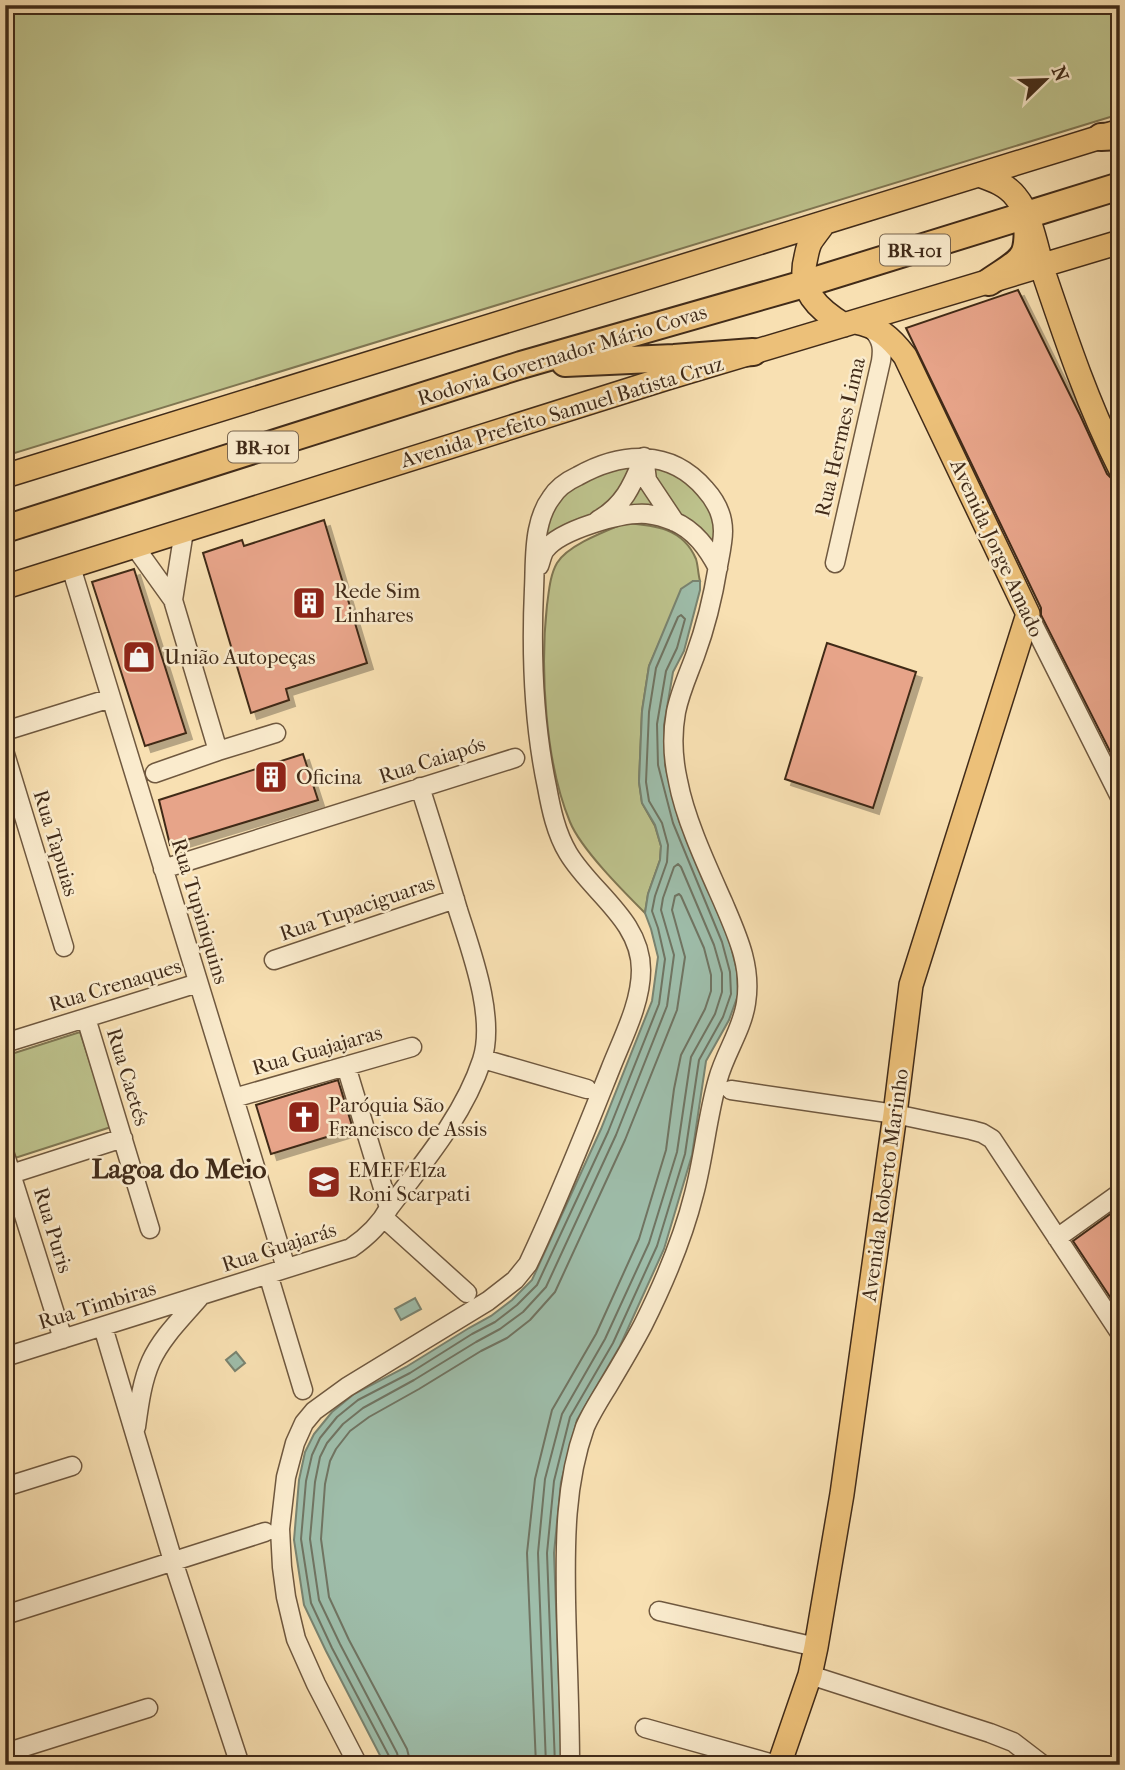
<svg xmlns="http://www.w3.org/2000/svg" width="1125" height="1770" font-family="'IM FELL French Canon',serif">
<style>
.green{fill:#bdc28c;stroke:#7f7652;stroke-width:2}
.water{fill:#9ebdaa;stroke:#798370;stroke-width:2}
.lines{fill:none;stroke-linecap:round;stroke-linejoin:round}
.shore{stroke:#707462;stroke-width:2}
.building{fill:#e7a489;stroke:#412b19;stroke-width:2;filter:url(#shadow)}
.minor-casing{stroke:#6f583f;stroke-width:21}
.major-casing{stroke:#412b19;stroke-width:26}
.highway-casing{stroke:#412b19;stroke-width:30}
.minor{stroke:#faebcd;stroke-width:18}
.major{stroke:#ecc079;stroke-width:23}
.highway{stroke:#ecc079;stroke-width:26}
.labels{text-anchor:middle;stroke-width:5;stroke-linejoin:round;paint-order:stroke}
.shield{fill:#faebcd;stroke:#78654f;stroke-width:2}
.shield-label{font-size:19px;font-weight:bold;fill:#412b19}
.street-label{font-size:21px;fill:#412b19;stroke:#faebcd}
.poi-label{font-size:21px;fill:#412b19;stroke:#faebcd;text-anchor:start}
.district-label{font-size:28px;font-weight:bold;fill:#412b19;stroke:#faebcd}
</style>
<defs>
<filter id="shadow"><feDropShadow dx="6" dy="6" stdDeviation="0" flood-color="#0004"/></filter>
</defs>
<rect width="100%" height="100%" fill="#f8e0b2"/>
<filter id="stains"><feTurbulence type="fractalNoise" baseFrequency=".00286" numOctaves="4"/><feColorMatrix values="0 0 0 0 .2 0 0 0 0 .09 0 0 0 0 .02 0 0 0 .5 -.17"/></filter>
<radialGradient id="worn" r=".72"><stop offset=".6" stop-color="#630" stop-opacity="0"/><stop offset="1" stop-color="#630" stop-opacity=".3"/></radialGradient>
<path class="green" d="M5 5H1120V114L5 456Z
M657 459 717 504 718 568 692 533 622 516 545 550 538 532 564 483Z
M625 523C654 525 683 528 696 559 698 565 698 574 700 581H693L674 609 649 666 642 711 639 782 642 803 655 826 661 846 660 860 648 894 645 913C623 891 581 849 570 822 545 762 540 669 547 605 549 591 550 575 557 563 568 545 606 531 625 523Z
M80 1032 111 1127 15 1158 5 1126V1056Z"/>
<path class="water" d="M693 581H700V590L684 651 673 672 664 725 665 765 679 821 729 939 737 971 738 995 729 1020 706 1061 692 1155 664 1249 620 1346 577 1420 561 1482 554 1553 562 1765H385L326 1651 304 1605 294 1540 299 1480 305 1452 314 1434 332 1412 354 1394 406 1367 469 1328 491 1316 512 1300 532 1280 601 1129 652 1001 658 957 651 929 645 913 648 894 660 860 661 846 655 825 642 803 639 782 642 711 649 666 681 589Z
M415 1298 421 1309 401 1320 395 1309Z
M236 1352 245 1363 235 1371 226 1360Z"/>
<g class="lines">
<path class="shore" d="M391 1765 389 1756 332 1648 311 1603 301 1539 306 1481 312 1455 320 1438 337 1417 358 1400 410 1373 472 1334 495 1322 517 1305 537 1285 608 1132 659 1004 665 959 658 928 652 911 655 896 667 862 668 845 662 823 649 801 646 782 649 712 656 668 678 617 681 615 685 619 677 648 666 671 657 724 658 765 673 823 722 942 730 972 731 994 723 1017 699 1060 685 1154 657 1246 613 1343 570 1417 554 1481 547 1553 555 1765
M400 1765 397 1753 340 1644 319 1600 310 1539 315 1482 320 1457 327 1443 343 1424 363 1408 414 1380 476 1342 500 1329 523 1312 546 1287 616 1135 667 1006 674 955 661 910 663 898 674 867 678 864 681 867 714 945 722 973V992L715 1014 691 1057 677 1152 649 1243 605 1339 562 1414 545 1479 538 1553 546 1765
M411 1765 407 1749 349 1640 329 1597 321 1539 325 1484 330 1461 336 1449 350 1431 369 1417 419 1389 481 1351 507 1338 530 1320 555 1292 625 1140 677 1010 685 957 672 910 675 896 679 894 681 896 704 948 711 975V991L705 1009 681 1055 674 1089 666 1150 639 1239 596 1334 552 1410 535 1479 527 1553 536 1765"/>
</g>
<path class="building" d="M1018 290 1080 415 1107 474 1113 480 1120 494V771L1041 615V608L906 328Z
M324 520 367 663 286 689 289 700 251 713 203 553 242 540 244 546Z
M134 569 186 733 145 746 92 582Z
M827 643 916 672 873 808 785 779Z
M303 754 318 800 170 845 159 800Z
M338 1080 353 1129 271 1154 256 1105Z
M1120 1207V1312L1073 1241Z"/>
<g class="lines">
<defs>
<path id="minor" d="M598 520C625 505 633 483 644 457L647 480 675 522
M135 547 173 600 218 751 155 773
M835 563 881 361C883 348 882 340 873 330
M539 566C541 561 542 554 545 550 560 530 622 512 647 514 655 515 666 518 673 521 695 530 708 549 718 568
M71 567 286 1268
M173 600 184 531
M1028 614 1120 797
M5 731 111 698
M218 751 276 733
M5 754 64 947
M163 869 515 758
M274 960 455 899
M86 1018 150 1229
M5 1043 198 983
M483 1059 587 1089
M346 1066 389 1208
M731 1090 895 1114 971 1130 982 1133 992 1139 1120 1333
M234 1098 412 1047
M5 1155 63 1339
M5 1176 123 1138
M384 1218 467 1293
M1057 1238 1120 1193
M268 1274 303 1390
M103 1327 173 1561 240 1765
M5 1357 351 1248C367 1237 380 1225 389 1208 424 1162 464 1115 482 1060 496 1017 471 951 458 910 446 869 433 828 420 787
M136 1427C139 1405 142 1381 151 1361 162 1337 182 1318 199 1298
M5 1487 72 1466
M659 1611 816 1647
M5 1615 265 1532
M810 1675 990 1733 1013 1742 1043 1765
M645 1728 777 1765
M5 1753 148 1708
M358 1765 316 1684 296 1639 286 1597 282 1567 280 1529 286 1477 295 1443 304 1423 314 1411 347 1387 488 1301 515 1280 528 1264C558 1201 584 1135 610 1070 622 1039 641 1004 641 970 641 920 591 892 568 853 556 833 551 809 547 787 533 721 531 656 534 589 535 570 534 549 538 530 540 520 545 506 551 498 557 488 567 481 578 476 621 452 670 448 705 489 715 500 723 515 723 531 723 542 720 555 718 566 713 597 706 626 695 656 688 675 680 692 676 712 672 734 673 759 678 781 685 819 707 866 723 902 737 935 752 966 746 1003 742 1030 725 1053 718 1079 707 1117 704 1157 694 1194 683 1238 663 1285 643 1325 632 1346 620 1366 608 1386 600 1399 591 1413 585 1427 565 1483 565 1542 566 1601 567 1655 570 1710 570 1765"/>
<path id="major" d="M979 175C993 180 1007 185 1016 197 1032 216 1037 253 1045 277 1067 342 1089 407 1120 468
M824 223C820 229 815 235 811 241 808 246 807 252 806 257 797 290 818 309 844 325
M5 476 1117 132
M5 587 667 378 1120 242
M779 1765 810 1675 816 1647 842 1494 895 1114 911 985 1028 614 905 356C891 338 878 326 855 322"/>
<path id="highway" d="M1101 137 1120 136
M989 282C1024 258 1030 261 1027 216
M565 363 674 358 753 352
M5 529 521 365 804 284 1120 186"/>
</defs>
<use href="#minor" class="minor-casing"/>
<use href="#major" class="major-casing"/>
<use href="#highway" class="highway-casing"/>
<use href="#minor" class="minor"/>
<use href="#major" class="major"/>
<use href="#highway" class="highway"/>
</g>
<defs>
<symbol id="building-square" viewBox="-11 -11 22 22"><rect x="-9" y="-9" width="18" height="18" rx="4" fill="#8f2418" stroke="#faebcd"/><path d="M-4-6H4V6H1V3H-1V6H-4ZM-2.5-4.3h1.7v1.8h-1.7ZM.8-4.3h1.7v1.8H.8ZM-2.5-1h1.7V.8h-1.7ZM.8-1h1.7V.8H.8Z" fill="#fff"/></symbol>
<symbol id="shop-square" viewBox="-11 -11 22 22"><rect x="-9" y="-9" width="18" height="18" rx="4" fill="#8f2418" stroke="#faebcd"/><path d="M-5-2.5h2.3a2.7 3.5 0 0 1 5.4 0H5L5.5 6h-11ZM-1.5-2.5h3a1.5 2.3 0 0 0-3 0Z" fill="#fff"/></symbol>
<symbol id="church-square" viewBox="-11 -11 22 22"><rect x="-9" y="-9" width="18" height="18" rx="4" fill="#8f2418" stroke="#faebcd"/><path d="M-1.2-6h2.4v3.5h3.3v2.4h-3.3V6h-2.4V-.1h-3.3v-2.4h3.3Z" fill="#fff"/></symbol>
<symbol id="school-square" viewBox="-11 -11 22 22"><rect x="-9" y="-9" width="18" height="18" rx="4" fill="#8f2418" stroke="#faebcd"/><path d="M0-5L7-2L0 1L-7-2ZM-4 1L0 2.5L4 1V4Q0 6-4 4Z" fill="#fff"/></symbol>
</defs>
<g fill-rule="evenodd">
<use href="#building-square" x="290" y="584" width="38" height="38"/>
<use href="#shop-square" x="120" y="638" width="38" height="38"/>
<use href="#building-square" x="252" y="758" width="38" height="38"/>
<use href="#church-square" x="285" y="1098" width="38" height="38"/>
<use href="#school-square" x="305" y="1163" width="38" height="38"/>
</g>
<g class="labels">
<g class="shield">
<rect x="880" y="234.5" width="70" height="31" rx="5"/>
<rect x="228" y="431.5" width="70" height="31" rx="5"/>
</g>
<g class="shield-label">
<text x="915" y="257">BR-101</text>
<text x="263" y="454">BR-101</text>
</g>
<g class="street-label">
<text transform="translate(562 355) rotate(-17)" y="7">Rodovia Governador Mário Covas</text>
<text transform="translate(562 412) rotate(-17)" y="7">Avenida Prefeito Samuel Batista Cruz</text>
<text transform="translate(840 437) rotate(-77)" y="7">Rua Hermes Lima</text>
<text transform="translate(997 548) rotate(65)" y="7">Avenida Jorge Amado</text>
<text transform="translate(432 760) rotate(-18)" y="7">Rua Caiapós</text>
<text transform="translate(56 843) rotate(73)" y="7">Rua Tapuias</text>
<text transform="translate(357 908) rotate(-19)" y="7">Rua Tupaciguaras</text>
<text transform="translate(200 911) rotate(73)" y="7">Rua Tupiniquins</text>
<text transform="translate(115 985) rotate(-17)" y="7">Rua Crenaques</text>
<text transform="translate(317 1050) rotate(-16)" y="7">Rua Guajajaras</text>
<text transform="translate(128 1077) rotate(73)" y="7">Rua Caetés</text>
<text transform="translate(885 1185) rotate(-82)" y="7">Avenida Roberto Marinho</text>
<text transform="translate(53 1230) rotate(73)" y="7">Rua Puris</text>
<text transform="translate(279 1247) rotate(-18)" y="7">Rua Guajarás</text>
<text transform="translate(97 1305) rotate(-17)" y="7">Rua Timbiras</text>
</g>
<g class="poi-label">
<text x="334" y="598">Rede Sim<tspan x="334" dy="24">Linhares</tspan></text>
<text x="164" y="664">União Autopeças</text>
<text x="296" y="784">Oficina</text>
<text x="328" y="1112">Paróquia São<tspan x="328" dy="24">Francisco de Assis</tspan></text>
<text x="348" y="1177">EMEF Elza<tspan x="348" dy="24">Roni Scarpati</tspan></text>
</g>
<g class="district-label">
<text x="179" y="1178">Lagoa do Meio</text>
</g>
</g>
<rect width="1125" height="1770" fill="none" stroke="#f8e0b2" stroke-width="28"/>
<rect x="7" y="7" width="1111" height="1756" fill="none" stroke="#412b19" stroke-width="3.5"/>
<rect x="14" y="14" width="1097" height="1742" fill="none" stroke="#412b19" stroke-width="2"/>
<g transform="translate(1045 80) rotate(67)" stroke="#faebcd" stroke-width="5" paint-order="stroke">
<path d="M0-5L12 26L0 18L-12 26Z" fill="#412b19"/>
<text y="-10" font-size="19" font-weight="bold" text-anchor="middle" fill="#412b19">N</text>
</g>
<rect width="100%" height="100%" filter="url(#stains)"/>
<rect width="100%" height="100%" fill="url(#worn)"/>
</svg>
